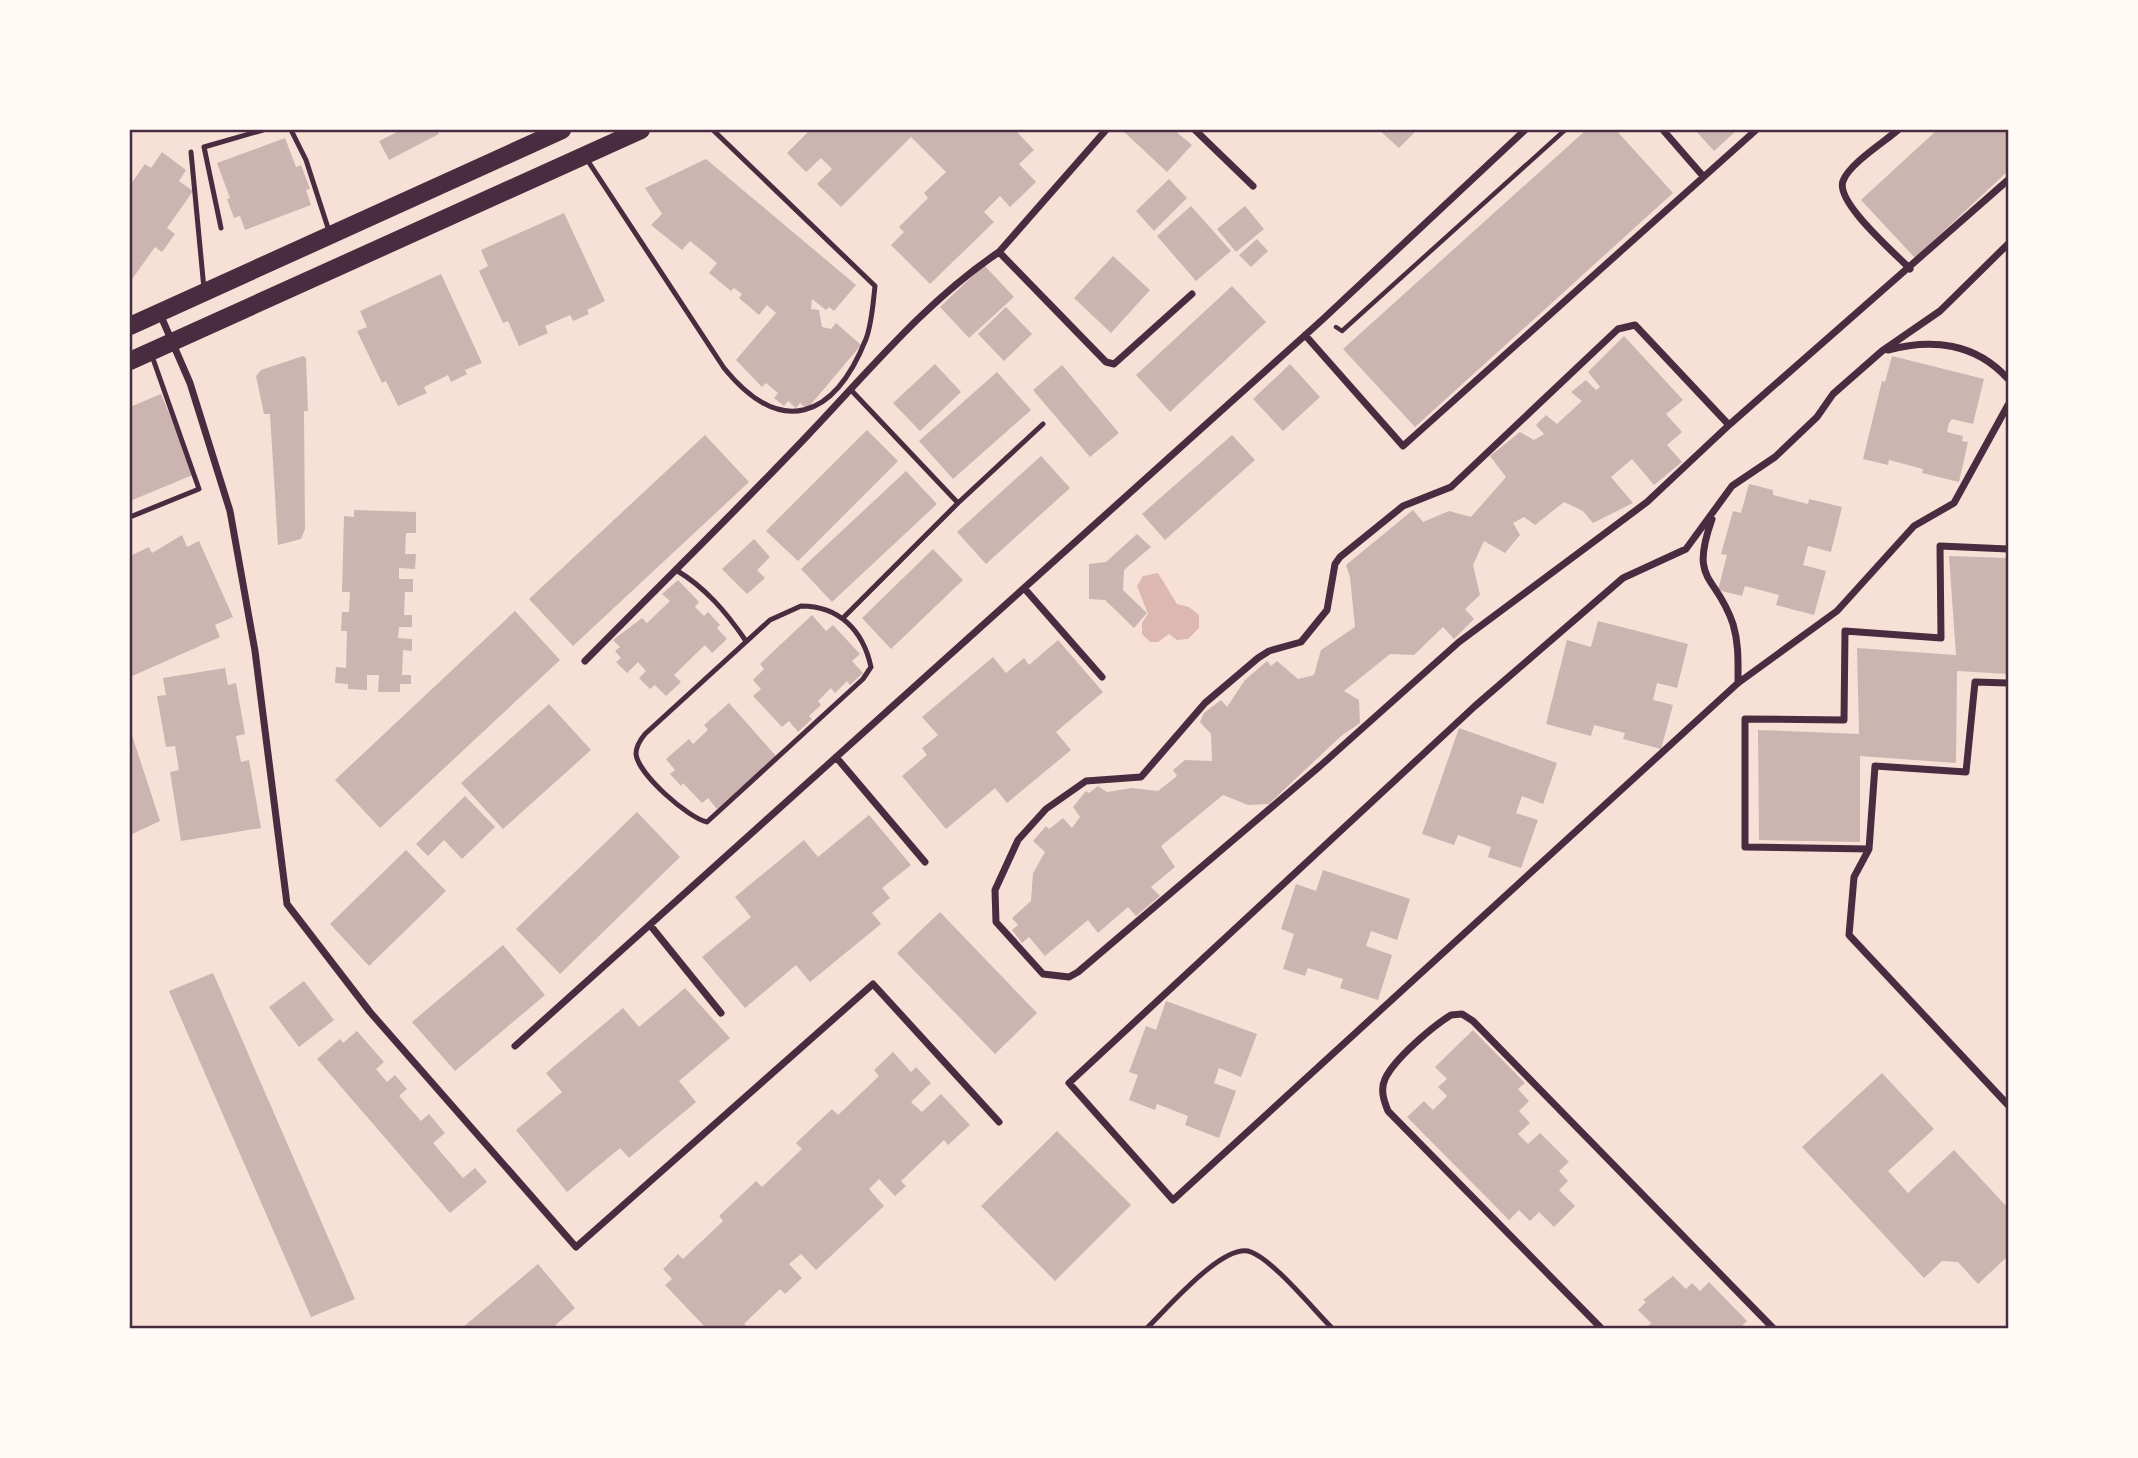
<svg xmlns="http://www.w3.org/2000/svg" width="2138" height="1458" font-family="Cabin,sans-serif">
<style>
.water{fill:#dcb8b0}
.building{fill:#ccb4b1}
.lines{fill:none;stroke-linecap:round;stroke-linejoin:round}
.path{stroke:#4a2c40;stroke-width:4.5}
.service{stroke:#4a2c40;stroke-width:5}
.minor{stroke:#4a2c40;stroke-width:7}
.primary{stroke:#4a2c40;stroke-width:18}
.neatline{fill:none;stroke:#4a2c40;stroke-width:2.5}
</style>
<rect width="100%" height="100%" fill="#f7e1d7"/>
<path class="water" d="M1158 573 1177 604 1189 607 1199 615V628L1188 639 1177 640 1169 634 1158 642H1150L1142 634V623L1148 614 1137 586 1143 576Z"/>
<path class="building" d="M401 130H436L439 134 389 160 379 141Z
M810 130H1015L1034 150 1019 164 1036 182 1010 207 1000 196 984 212 994 222 930 284 891 245 904 232 899 227 928 198 924 193 946 172 911 137 841 207 817 184 832 169 821 158 806 172 787 153Z
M1122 130H1174L1192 145 1167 172Z
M1379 130H1417L1399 148Z
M1586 130H1616L1673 193 1415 427 1343 349Z
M1695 130H1737L1714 151Z
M1937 130H2008V171L1915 258 1861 200Z
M285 138 296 167 301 165 310 189 306 190 311 205 245 230 240 216 234 218 227 199 230 198 217 163Z
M162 152 186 170 179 181 193 191 167 228 175 234 162 252 155 247 130 282V185L145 164 151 168Z
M706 159 856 285 834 311 829 307 826 310 812 299 811 309 819 310 822 327 831 329 836 323 861 345 807 409 800 403 796 408 788 401 784 406 774 398 778 393 766 383 762 387 736 360 776 313 767 305 759 315 739 298 742 294 734 288 731 291 709 273 717 263 690 241 682 250 651 225 662 214 645 188Z
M1169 179 1187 198 1154 231 1136 211Z
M1191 206 1231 251 1196 281 1157 236Z
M1245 206 1264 229 1236 252 1217 229Z
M564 213 605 301 587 310 589 314 573 321 570 315 545 326 548 333 519 346 508 321 503 323 479 271 488 266 481 250Z
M1257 239 1268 251 1251 267 1239 255Z
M1113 256 1150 290 1111 333 1074 298Z
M984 265 1014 297 969 338 940 307Z
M441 274 482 363 465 370 467 374 451 382 448 375 424 387 427 393 398 406 386 381 382 383 357 331 367 327 360 311Z
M1232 286 1266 322 1170 412 1136 375Z
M1006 307 1032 334 1004 361 978 334Z
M1624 336 1683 400 1666 414 1682 432 1667 445 1682 462 1654 485 1632 459 1611 477 1633 503 1593 523 1583 511 1564 502 1535 525 1524 517 1513 523 1520 535 1505 553 1484 541 1473 565 1480 595 1465 609 1474 619 1454 639 1443 627 1414 655 1390 654 1344 691 1359 700 1360 723 1341 736 1269 804 1248 805 1223 795 1161 846 1175 867 1151 887 1160 896 1136 916 1128 907 1098 933 1088 920 1045 956 1029 937 1022 943 1012 930 1018 925 1012 918 1031 901 1033 873 1045 852 1033 841 1046 826 1049 829 1063 818 1072 828 1080 817 1073 807 1086 791 1089 793 1098 786 1107 792 1132 788 1158 791 1177 776 1173 770 1185 760 1212 761 1211 734 1200 722 1204 713 1221 700 1227 707 1245 680 1267 661 1271 666 1277 661 1298 679 1314 675 1321 650 1355 627 1350 577 1346 565 1413 510 1423 522 1449 511 1471 517 1506 477 1490 456 1520 432 1534 440 1544 434 1536 425 1546 415 1557 424 1582 401 1571 392 1586 380 1596 390 1600 387 1588 372Z
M303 356 306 358 308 411H304L305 529 301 539 278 545 270 414H264L256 376 261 370Z
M1892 356 1984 379 1973 424 1952 419 1949 423 1947 432 1963 436 1962 441 1968 442 1959 482 1922 473 1923 469 1889 460 1888 465 1863 459 1882 381 1885 382Z
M935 364 961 392 920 431 893 403Z
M1290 364 1320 397 1283 431 1253 399Z
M1062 365 1119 433 1090 457 1033 390Z
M997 372 1031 410 953 479 919 441Z
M161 394 195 474 130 501V407Z
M867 430 898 461 798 561 766 531Z
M705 435 749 482 573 646 529 599Z
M1232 435 1255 460 1165 540 1142 514Z
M1041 456 1070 488 986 564 957 532Z
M906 471 937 504 832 602 801 569Z
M1749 484 1773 490V495L1808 504 1809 499 1842 507 1831 552 1808 546 1803 565 1826 571 1814 615 1776 605 1779 595 1745 586 1742 596 1718 590 1727 555 1721 554 1733 511 1741 513Z
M354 510 416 512V533H406L405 554H416L415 569 399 568V579H413V592H405L404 615H412V627H399L398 638 412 639V651L403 650 402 675H411V684H400V692H378L379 675H367V690L348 689V684L335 683 336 667 346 668 347 631H341L342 612H349L350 592H342L344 516 354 517Z
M1137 534 1151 547 1124 570 1123 590 1147 613 1134 628 1105 600 1089 599V564L1106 562Z
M182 535 187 547 199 541 233 617 215 625 220 637 130 677V556L149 547 152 553Z
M754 539 770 557 757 570 765 578 747 594 722 569Z
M933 549 963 580 891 649 862 618Z
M1949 556 2008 558V674L1957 671 1956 763 1860 756V842L1759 840 1758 730 1859 734 1857 648 1956 655Z
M678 580 699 602 695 607 704 616 708 612 720 625 717 628 727 639 712 653 705 645 674 675 681 682 666 696 655 685 650 689 639 678 646 671 638 662 627 673 616 662 621 658 615 651 620 647 613 640 642 618 647 623 670 601 662 594Z
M515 611 560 660 380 828 335 780Z
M812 615 826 631 833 625 860 654 852 661 863 673 850 685 847 681 835 693 831 688 818 701 821 705 809 716 812 719 798 732 789 721 782 727 753 696 761 689 753 680 764 669 760 664Z
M1598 621 1688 644 1677 688 1657 683 1653 700 1673 705 1661 749 1623 739 1625 733 1594 725 1591 736 1546 724 1567 640 1591 647Z
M1058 640 1103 692 1056 732 1071 750 1007 803 995 788 946 829 902 776 927 755 922 748 938 735 922 717 993 657 1006 673 1024 658 1029 665Z
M225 668 228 685 236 683 245 734 236 736 241 762 249 760 261 828 181 841 170 772 179 770 175 746 166 747 157 696 166 695 163 678Z
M729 703 776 756 717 809 708 798 702 803 683 783 681 786 670 774 675 770 666 759 689 739 693 744 708 730 704 725Z
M549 704 591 750 503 829 461 783Z
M1459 728 1557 763 1543 804 1522 796 1516 813 1538 820 1521 868 1488 857 1491 847 1458 835 1454 845 1422 834Z
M130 729 160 821 130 835Z
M465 796 495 827 462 859 444 840 428 856 416 844Z
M637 812 680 857 560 974 516 929Z
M869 815 911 865 882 888 890 898 872 913 881 924 810 982 796 965 745 1008 702 957 751 917 735 897 804 840 818 857Z
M406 850 446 891 369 966 330 924Z
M1323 870 1410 899 1397 940 1371 931 1366 946 1392 955 1378 1000 1340 988 1343 979 1308 968 1305 976 1283 969 1294 934 1281 929 1296 884 1316 891Z
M940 912 1037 1013 995 1054 897 953Z
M503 945 545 995 455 1071 412 1022Z
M213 973 355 1299 311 1317 169 991Z
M304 981 334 1020 299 1047 269 1007Z
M685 988 730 1038 679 1081 696 1102 629 1158 620 1148 567 1192 516 1130 562 1092 546 1073 623 1008 639 1027Z
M1166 1001 1257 1034 1241 1077 1219 1068 1214 1083 1236 1091 1219 1138 1185 1125 1188 1116 1157 1104 1155 1110 1129 1100 1138 1075 1129 1072 1146 1026 1156 1030Z
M1473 1030 1525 1083 1518 1089 1529 1101 1519 1111 1530 1123 1518 1134 1528 1144 1540 1133 1569 1162 1559 1171 1568 1181 1559 1190 1575 1206 1554 1227 1539 1212 1530 1221 1519 1210 1509 1220 1407 1117 1424 1101 1433 1110 1447 1096 1438 1087 1447 1079 1435 1067Z
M357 1031 384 1062 376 1069 387 1082 395 1075 407 1089 399 1096 421 1121 429 1114 445 1133 433 1143 463 1178 475 1168 487 1182 450 1213 317 1059 340 1039 343 1043Z
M893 1052 911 1072 916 1067 931 1083 911 1102 922 1112 941 1094 970 1125 948 1145 944 1140 901 1181 906 1186 895 1196 879 1179 869 1189 884 1206 816 1270 801 1254 789 1264 802 1278 785 1294 780 1289 744 1324 748 1328H706L665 1285 672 1279 663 1269 678 1254 683 1259 723 1221 719 1216 756 1181 762 1187 802 1149 796 1143 832 1109 838 1115 879 1076 874 1070Z
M1882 1073 1934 1129 1888 1171 1908 1193 1954 1150 2008 1208V1256L1978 1284 1958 1262 1942 1261 1924 1278 1802 1147Z
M1057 1131 1131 1205 1055 1281 981 1206Z
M538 1264 575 1308 552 1328H462Z
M1673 1276 1686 1289 1692 1283 1700 1291 1709 1282 1747 1321 1740 1328H1646L1651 1323 1638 1310 1646 1302 1643 1300Z"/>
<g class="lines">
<path class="path" d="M1336 327 1342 331 1565 130"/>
<path class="service" d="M291 130 306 160 329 231
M191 152 204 289
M586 158 724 368C781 438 834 419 866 339 872 323 873 303 875 286L713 130
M221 228 204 147 263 130
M851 390 958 503
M130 517 199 489 152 356
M676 570C706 588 726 612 746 641
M801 606C839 606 863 630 871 667L863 679 707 822C688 818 638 774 636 754 636 746 640 740 645 734L770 620Z
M844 617 958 503 1043 424
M1147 1328C1166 1310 1224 1241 1251 1252 1274 1261 1313 1309 1332 1328"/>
<path class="minor" d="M1106 130 999 252 1106 362 1114 364 1192 294
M1195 130 1253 186
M1663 130 1703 176
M1898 130C1884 142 1849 164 1843 181 1835 202 1895 253 1910 269
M2008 244 1940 311 1882 351 1833 394 1817 417 1775 457 1732 486 1686 549 1623 578 1475 706 1069 1083 1173 1200 1738 683 1837 611 1914 526 1954 503 2008 405
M160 314 190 383 230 511 255 651 287 904 370 1012 576 1247 873 984 999 1122
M1305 335 1403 446 1756 130
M1888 350C1932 338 1976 343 2008 379
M1729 425 1635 325 1618 329 1451 487 1403 506 1340 557 1335 564 1327 610 1301 642 1269 651 1258 658 1205 703 1141 777 1086 781 1046 809 1018 840 995 890 996 922 1043 974 1069 977 1078 972 1320 766 1459 642 1647 502 1729 425 2008 180
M1712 519C1689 584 1716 573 1733 624 1739 644 1738 662 1738 683
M1024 588 1102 677
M585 661C659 586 735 512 808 435 869 371 926 301 999 252
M2008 683 1975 682 1966 772 1875 766 1869 849 1854 877 1849 935 2008 1105
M836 757 925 862
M1869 849 1745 847V719L1844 720 1845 631 1941 638 1940 546 2008 549
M650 925 721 1013
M515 1046 1322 320 1525 130
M1601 1328 1388 1111C1384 1101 1380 1090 1385 1079 1394 1059 1433 1026 1451 1015L1462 1014 1473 1021 1773 1328"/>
<path class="primary" d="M130 326 562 130
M130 361 641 130"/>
</g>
<rect width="2138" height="1458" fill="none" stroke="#fffaf5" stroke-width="262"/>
<rect x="131" y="131" width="1876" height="1196" class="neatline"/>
</svg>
